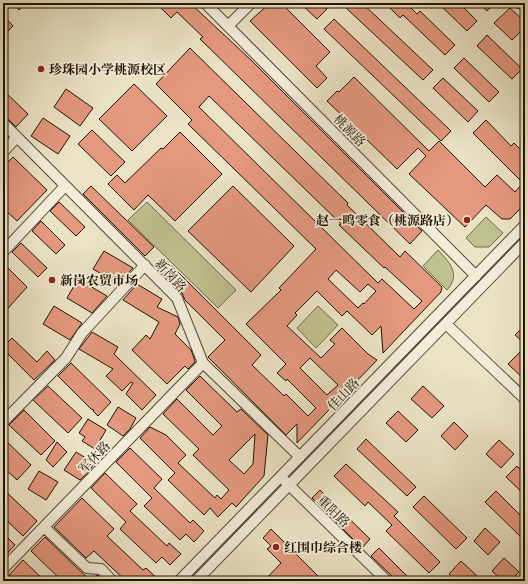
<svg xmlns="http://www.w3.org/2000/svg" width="528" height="584" font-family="'Libre Caslon Text','Noto Serif SC',serif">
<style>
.green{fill:#c0c190;stroke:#706a49}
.building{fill:#e4987e;stroke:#201302;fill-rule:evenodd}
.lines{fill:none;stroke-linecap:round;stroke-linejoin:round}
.minor-casing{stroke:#534733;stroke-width:12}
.minor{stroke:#f2edda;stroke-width:10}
.poi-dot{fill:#8f2418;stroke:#f2edda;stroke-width:1.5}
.labels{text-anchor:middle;stroke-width:3.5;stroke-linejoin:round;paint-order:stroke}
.poi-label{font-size:13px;font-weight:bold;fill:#201302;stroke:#f2edda;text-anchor:start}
.street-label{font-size:13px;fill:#201302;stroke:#f2edda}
</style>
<rect width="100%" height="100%" fill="#ebe3c6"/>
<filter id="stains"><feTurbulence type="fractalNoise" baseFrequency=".005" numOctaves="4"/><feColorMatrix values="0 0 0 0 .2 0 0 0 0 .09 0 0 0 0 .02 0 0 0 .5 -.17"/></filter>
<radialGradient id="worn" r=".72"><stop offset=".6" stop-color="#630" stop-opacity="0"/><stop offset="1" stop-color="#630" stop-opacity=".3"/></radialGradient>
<path class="green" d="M147 202 236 290 218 308 128 220Z
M486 217 503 233 489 247H475L466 238Z
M438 250C450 263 461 274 447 290L423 266Z
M318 306 338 325 316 348 297 328Z"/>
<path class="building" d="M12 3H26L19 10Z
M156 3H190L250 59 422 231 410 244 200 39 203 37 177 12 171 18Z
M270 3H281L330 52 316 66 327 78 317 88 250 21Z
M300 3H321L327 9 317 19Z
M349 3H362L433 70 423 80 345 7Z
M385 3H406L417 14 420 11 455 45 445 55 403 15 400 18Z
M438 3H459L477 21 467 31Z
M479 3H494L487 11Z
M510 8 525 22V27L512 40 494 23Z
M3 15 13 26 3 36Z
M334 19 451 131 441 141 324 29Z
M487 35 522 69 512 79 477 46Z
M190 48 300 156 348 203 347 205 400 257 405 251 442 287 441 292 383 353 381 326 372 335 347 311 342 316 317 291 295 313 297 315 287 326 321 358 335 344 330 340 342 328 368 354 377 360 297 443V424L286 435 208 357 225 340 185 300 182 293 158 270 167 261 261 355 252 365 284 396 286 394 308 416 316 408 287 379 286 381 277 373 286 364 246 324 281 290 279 288 316 249 188 124 192 120 156 84ZM209 96 341 224 339 225 384 268 385 267 422 301 414 309 382 279 378 283 199 107ZM336 270 360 292 368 284 376 291 364 304 363 303 358 308 328 279ZM310 358 338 385 327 395 300 368Z
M464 58 499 92 489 102 454 68Z
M354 77 429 151 439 141 485 187 497 175 515 192 523 183 473 133 486 120 511 146 514 143 525 154V204L510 219H502L486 205 465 227 409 174 426 156 418 148 397 169 327 101 337 91 339 92Z
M443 78 478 111 468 122 433 88Z
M134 84 167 116 132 151 99 119Z
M66 89 93 108 80 126 54 107Z
M3 90 28 114 16 127 3 114Z
M43 118 70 136 58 154 31 136Z
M92 130 125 162 111 176 78 144Z
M180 132 222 174 175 221 148 195 134 210 108 184 117 175 125 183 161 148 163 149Z
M13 157 47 190 17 221 3 208V167Z
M91 186 154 247 145 256 83 194Z
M233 186 294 246 251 292 188 231Z
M59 202 85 227 76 236 50 211Z
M41 221 65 245 56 254 32 231Z
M21 243 47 268 38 277 12 252Z
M104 251 133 268 118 284 93 269Z
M3 263 27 287 3 314Z
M78 279 107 296 92 313 67 298Z
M137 284 162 299 157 307 178 317 180 324 175 334 191 350 194 358 195 362 188 369 185 366 167 384 132 350 146 335 150 339 159 322 123 300Z
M54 306 82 323 70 340 43 324Z
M525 325V344L515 335Z
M92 332 118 347 114 354 156 395 142 410 126 394 133 383 131 382 122 391 106 376 113 369 79 349Z
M12 338 37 362 47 351 55 360 34 380 3 349V347Z
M525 347V380L508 364Z
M71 363 111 402 98 416 93 411 94 410 91 409 58 376Z
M200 376 237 412 241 409 268 435 264 476 236 507 232 503 218 517 210 508 204 515 168 480 175 473 140 438 150 427 166 435 186 455 178 463 215 498 217 495 221 499 229 490 193 455 199 449 163 414 177 399 213 435 222 426 186 390ZM255 434 253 464 244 474 229 460Z
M48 386 82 418 68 433 33 400Z
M423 386 444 406 432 418 411 399Z
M118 407 136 418 130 429 123 436 107 425Z
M24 410 55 441 41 455 9 425Z
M398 411 418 430 406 442 386 423Z
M88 419 106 430 95 449 82 441 85 437 79 433Z
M454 422 468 436 455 450 441 436Z
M3 438 31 465 17 480 3 467Z
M366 439 416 487 407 496 357 449Z
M499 440 514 454 501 468 486 454Z
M57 442 67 452 53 467 46 460Z
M130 448 162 479 154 488 190 523 193 520 204 531 194 542 186 534 180 540 144 506 152 498 116 462Z
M76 452 94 463 89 472 80 480 64 470Z
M346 464 398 512 394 516 440 562 429 573 386 531 392 525 368 502 365 506 334 476Z
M517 466 525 474V495L506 477Z
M39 471 58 482 46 500 28 489Z
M105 473 137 504 130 511 167 546 169 543 181 554 170 565 162 557 156 563 120 529 126 522 91 488Z
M3 489 37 521 23 536 3 517Z
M320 490 370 539 362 548 312 498Z
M496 491 525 520V541L485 502Z
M424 496 467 538 456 549 413 507Z
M82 498 114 529 107 536 143 570 146 568 160 581H126L94 551 86 558 54 527Z
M485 528 500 542 488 555 474 541Z
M271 529 323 581H264L281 563 267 549 271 546 263 538Z
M3 533 15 545 3 558Z
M45 537 77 568 91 581H62L31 551Z
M379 548 412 581H393L392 576 371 556Z
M504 558 519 572 510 581H503L492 571Z
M23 560 45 581H16L9 575Z
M461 561 476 575 470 581H456L449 574Z
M97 575H98L103 581H92Z"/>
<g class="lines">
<defs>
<path id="minor" d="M205 3 476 276
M519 3 525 5
M228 26 251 3
M3 123 177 298 203 363 300 457
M3 152 17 137
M3 252 65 186
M446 324 525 399
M3 422 66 358 82 333 145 265
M285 481 387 581
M44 527 87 568 101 569 112 581
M3 569 203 363
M179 581 525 225
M196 581 525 242
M523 581 525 579"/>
</defs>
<use href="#minor" class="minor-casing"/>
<use href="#minor" class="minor"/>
</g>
<g class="poi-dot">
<circle cx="41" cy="69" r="4"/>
<circle cx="467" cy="220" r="4"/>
<circle cx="52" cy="280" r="4"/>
<circle cx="276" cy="547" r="4"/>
</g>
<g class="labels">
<g class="poi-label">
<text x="49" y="74">珍珠园小学桃源校区</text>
<text x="459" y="225" text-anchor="end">赵一鸣零食（桃源路店）</text>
<text x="60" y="285">新岗农贸市场</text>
<text x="284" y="552">红围巾综合楼</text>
</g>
<g class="street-label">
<text transform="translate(350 130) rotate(45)" y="5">桃源路</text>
<text transform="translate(171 275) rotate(48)" y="5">新岗路</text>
<text transform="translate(343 394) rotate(-46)" y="5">佳山路</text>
<text transform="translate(94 457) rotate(-46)" y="5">军休路</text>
<text transform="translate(334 511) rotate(44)" y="5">重阳路</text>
</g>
</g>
<rect width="528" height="584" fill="none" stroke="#ebe3c6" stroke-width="16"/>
<rect x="4" y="4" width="520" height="576" fill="none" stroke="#201302" stroke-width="2"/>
<rect x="8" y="8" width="512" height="568" fill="none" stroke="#201302"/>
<rect width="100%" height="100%" filter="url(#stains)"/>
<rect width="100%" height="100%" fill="url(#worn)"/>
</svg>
